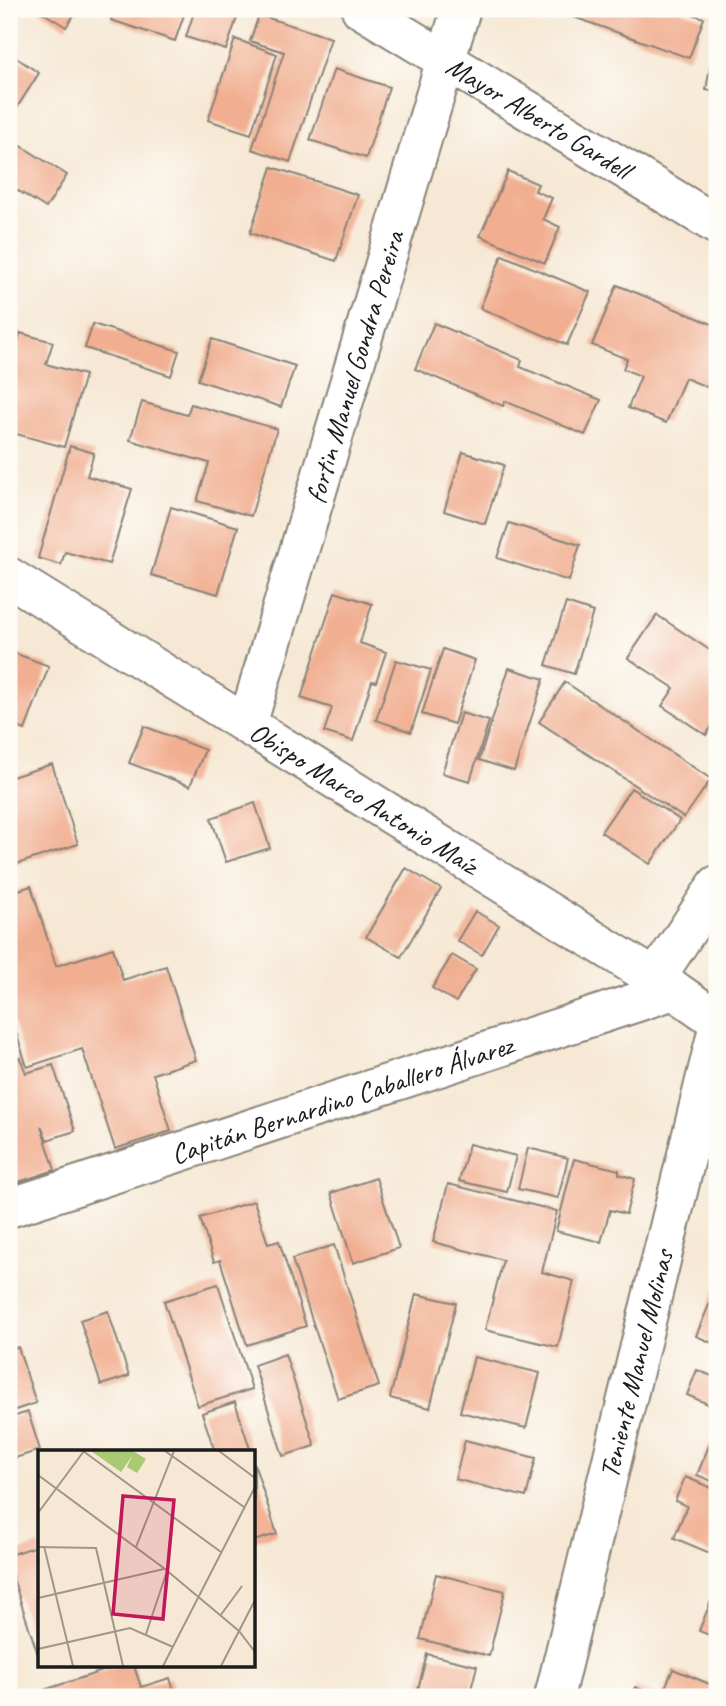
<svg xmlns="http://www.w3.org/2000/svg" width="726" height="1706" font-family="Caveat,sans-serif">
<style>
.building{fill:#f1ae90}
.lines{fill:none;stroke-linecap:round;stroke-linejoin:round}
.minor-casing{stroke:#898278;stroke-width:42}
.minor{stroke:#fff;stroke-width:38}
.labels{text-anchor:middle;stroke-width:7;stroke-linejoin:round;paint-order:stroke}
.street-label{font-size:28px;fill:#1c1c1c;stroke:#fdfcf7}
.inset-road{fill:none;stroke:#9f968a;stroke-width:2}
.view{fill:#c2185b;fill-opacity:0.15;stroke:#c2185b;stroke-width:3.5}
.inset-edge{fill:none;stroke:#1c1c1c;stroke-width:3.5}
</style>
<rect width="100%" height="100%" fill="#fdfcf7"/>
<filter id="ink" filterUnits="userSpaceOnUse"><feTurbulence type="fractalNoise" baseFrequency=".0143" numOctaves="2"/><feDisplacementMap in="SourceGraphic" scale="14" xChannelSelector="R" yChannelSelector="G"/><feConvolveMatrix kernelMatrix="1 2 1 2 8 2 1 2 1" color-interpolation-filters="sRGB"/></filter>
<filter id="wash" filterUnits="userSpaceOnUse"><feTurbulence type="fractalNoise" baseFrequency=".00686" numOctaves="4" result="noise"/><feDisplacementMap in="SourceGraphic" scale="28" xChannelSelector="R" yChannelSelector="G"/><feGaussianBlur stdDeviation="1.57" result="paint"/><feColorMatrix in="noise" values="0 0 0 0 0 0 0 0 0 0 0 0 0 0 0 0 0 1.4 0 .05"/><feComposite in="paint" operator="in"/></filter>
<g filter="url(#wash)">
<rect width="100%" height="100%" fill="#f6e8d4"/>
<g id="blocks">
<path class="building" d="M37 9H78L66 27Z
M115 9H186L175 41 111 20Z
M195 9H240L226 50 186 37Z
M551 9H677L704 18 689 58Z
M259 15 331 38 290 162 252 149 284 52 250 41Z
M716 33H717V92L706 90Z
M235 39 277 54 251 134 208 120Z
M9 53 39 73 9 120Z
M334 69 389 87 366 158 310 140Z
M15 142 67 175 46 208 9 185V151Z
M272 167 358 195 336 261 250 233Z
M508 171 538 184 535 191 552 198 543 219 560 227 545 263 480 236Z
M502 255 590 292 567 345 480 308Z
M617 285 717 326V391L685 378 666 423 628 408 641 376 623 369 627 359 592 345Z
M434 323 522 360 520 367 601 400 585 435 505 401 503 406 415 369Z
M93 324 179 351 171 376 85 348Z
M20 333 53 342 46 364 85 375 64 447 9 432V373Z
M212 339 295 366 281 407 198 380Z
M142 402 187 415 191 404 277 429 251 516 197 501 209 463 130 440Z
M70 446 94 453 87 476 132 489 109 564 65 552 61 565 38 558Z
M463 452 504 465 485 524 444 511Z
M171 507 238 527 218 594 151 575Z
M509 523 580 545 569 581 497 558Z
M335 592 372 604 360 643 386 652 376 682 372 681 353 741 324 732 332 708 301 698Z
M566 603 593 612 574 674 546 665Z
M657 615 717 655V718L706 735 662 706 674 688 628 658Z
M443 649 475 660 454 724 422 714Z
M9 651 49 666 25 730 9 724Z
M396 660 431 670 411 732 376 720Z
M509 668 544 679 514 771 479 760Z
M565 682 711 779 684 818 539 722Z
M461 713 489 721 470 781 442 773Z
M144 726 205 750 190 786 129 763Z
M52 764 78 844 17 864 9 839V778Z
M631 788 680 820 650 864 601 832Z
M255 803 270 848 226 862 211 818Z
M406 868 441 889 401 957 366 937Z
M31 886 56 966 113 948 123 980 166 966 196 1060 153 1074 171 1131 115 1149 82 1049 27 1067 9 1009V893Z
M475 911 499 925 482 955 457 941Z
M452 955 476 969 456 1002 432 988Z
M20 1058 26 1073 53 1065 75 1131 47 1140 41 1126 55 1170 9 1185V1138L11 1137 9 1062Z
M469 1144 516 1156 507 1192 459 1181Z
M528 1148 568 1158 558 1198 518 1189Z
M574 1159 619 1170V1174L635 1179 626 1214 610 1210 601 1242 556 1231Z
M376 1178 399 1248 353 1263 331 1193Z
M448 1184 557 1211 542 1272 574 1281 558 1347 485 1330 503 1260 433 1242Z
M254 1201 268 1244 279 1241 306 1326 247 1345 220 1260 214 1262 200 1218Z
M334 1245 379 1386 338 1399 292 1259Z
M218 1284 252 1389 198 1406 164 1301Z
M715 1290 717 1291V1345L696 1336Z
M416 1294 456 1303 430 1408 390 1398Z
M108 1311 129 1376 101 1385 80 1320Z
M18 1347 36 1403 9 1412V1350Z
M285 1354 315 1446 283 1456 254 1365Z
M474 1357 540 1373 526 1428 460 1412Z
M697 1370 717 1378V1408L687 1395Z
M235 1402 251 1452H215L202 1413Z
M28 1412 40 1450 9 1460V1418Z
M717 1426V1483L697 1475Z
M465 1440 536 1458 526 1497 455 1479Z
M254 1463 277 1534 254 1541Z
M685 1477 717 1490V1556L674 1538 687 1506 675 1501Z
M40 1545V1661L9 1566V1555Z
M436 1574 505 1591 489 1656 420 1639Z
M713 1596 717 1597V1638L699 1631Z
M427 1654 477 1666 469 1697H416Z
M118 1666H134L141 1687 170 1678 176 1697H46L44 1690Z
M673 1669 717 1687V1697H661Z
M635 1687 660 1697H631Z"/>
</g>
</g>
<g filter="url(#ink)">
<use href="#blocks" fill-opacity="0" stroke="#898278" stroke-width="2"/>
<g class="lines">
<defs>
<g id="minor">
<path id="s1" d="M361 9 717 225"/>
<path id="s2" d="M9 577 674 990 717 1020"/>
<path id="s3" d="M247 725 461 9"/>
<path d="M655 979 717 885"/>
<path id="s4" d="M9 1208 674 990"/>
<path id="s5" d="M554 1697 717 1032"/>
</g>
</defs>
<use href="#minor" class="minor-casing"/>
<use href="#minor" class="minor"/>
</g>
</g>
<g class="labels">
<g class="street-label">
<text dy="10" stroke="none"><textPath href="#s1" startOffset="208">Mayor Alberto Gardell</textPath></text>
<text dy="10" stroke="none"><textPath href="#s3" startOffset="374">fortin Manuel Gondra Pereira</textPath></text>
<text dy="10" stroke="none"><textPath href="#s2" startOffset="418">Obispo Marco Antonio Maíz</textPath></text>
<text dy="10" stroke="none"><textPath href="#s4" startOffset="350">Capitán Bernardino Caballero Álvarez</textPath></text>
<text dy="10" stroke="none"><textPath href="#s5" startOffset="343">Teniente Manuel Molinas</textPath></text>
</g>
</g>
<g transform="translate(38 1450)">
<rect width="217" height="217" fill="#f6e8d4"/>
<path d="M53 1H95L108 9 99 23 89 17 94 6 83 22Z" fill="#a9ca72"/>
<path class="inset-road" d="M45 1 183 102M127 1 206 57M181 1 217 28M0 25 127 119 201 181 217 202M0 63 46 1M6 96 35 216M0 97 58 98 85 216M98 97 136 1M0 148 126 119M182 166 204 136M108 184 129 121M0 199 92 178 135 197M125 216 217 37M183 216 217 150"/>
<path class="view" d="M85 46 136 50 125 169 75 164Z"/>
<rect width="217" height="217" class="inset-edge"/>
</g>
<rect width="726" height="1706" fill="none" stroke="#fdfcf7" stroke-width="35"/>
</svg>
